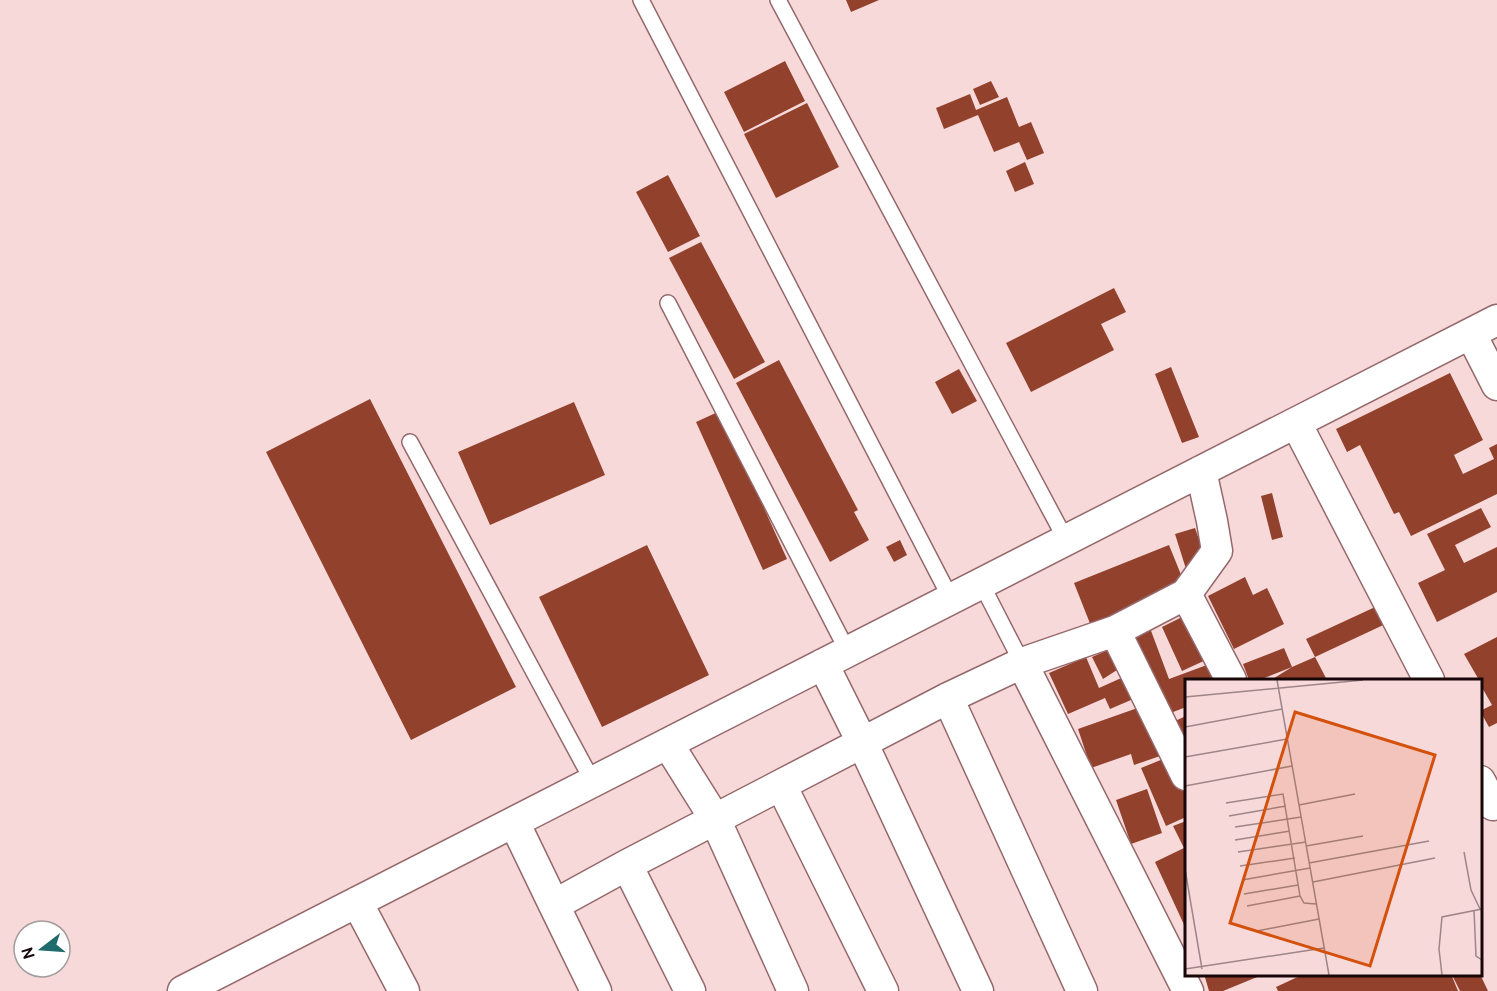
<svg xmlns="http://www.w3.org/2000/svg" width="1497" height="991" font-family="Cabin,sans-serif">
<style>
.building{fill:#92412d}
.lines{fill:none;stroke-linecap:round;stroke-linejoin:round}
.service-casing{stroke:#95686b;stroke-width:18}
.minor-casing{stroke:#95686b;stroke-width:33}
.service{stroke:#fff;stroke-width:15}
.minor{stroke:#fff;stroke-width:30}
.inset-road{fill:none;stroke:#9e8586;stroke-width:1.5}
.view{fill:#d3510c;fill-opacity:0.15;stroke:#d3510c;stroke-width:3}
.inset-edge{fill:none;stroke:#180709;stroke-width:3}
</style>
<rect width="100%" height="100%" fill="#f8d9da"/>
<path class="building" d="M846 0H879L851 12Z
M785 61 805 101 744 132 724 92Z
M991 81 999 97 980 105 973 89Z
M970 94 976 110 1007 97 1019 127 1031 122 1044 153 1027 160 1019 142 994 152 978 115 944 129 936 108Z
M807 103 839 167 776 198 744 134Z
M1025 162 1034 184 1015 192 1006 171Z
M668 175 700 236 668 252 636 192Z
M701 242 765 362 734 379 669 258Z
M1114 288 1126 312 1101 324 1114 350 1031 392 1006 343Z
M779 360 858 510 854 512 869 540 830 562 736 383Z
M1171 367 1199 437 1182 443 1155 374Z
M959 369 977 401 952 414 935 382Z
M1450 373 1483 440 1454 455 1463 474 1494 459 1489 448 1497 444V494L1411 536 1399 512 1394 514 1360 445 1347 452 1336 429Z
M370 399 516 687 411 740 266 452Z
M574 402 605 475 490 525 458 452Z
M720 411 787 559 763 570 696 422Z
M1272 493 1283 537 1272 540 1261 496Z
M1481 508 1491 527 1455 545 1464 563 1497 547V592L1437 622 1418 583 1445 570 1427 534Z
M1195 528 1207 562 1186 569 1175 534Z
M900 540 907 555 894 562 886 547Z
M647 545 709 675 602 727 539 597Z
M1169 545 1186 587 1091 626 1074 583Z
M1245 577 1253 595 1267 588 1284 624 1234 649 1208 596Z
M1386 602 1394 620 1315 657 1327 680H1271L1292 667 1315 657 1306 639Z
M1184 616 1208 659 1182 671 1162 627Z
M1150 628 1169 679 1215 662 1222 680H1186V707L1163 716 1133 634Z
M1497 637V723L1489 727 1480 711 1492 705 1480 684V680H1479L1464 654Z
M1284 648 1292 667 1259 680H1249L1243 664Z
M1108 650 1117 670 1103 679 1092 657Z
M1086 657 1099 688 1128 675 1138 697 1110 709 1105 698 1068 714 1049 673Z
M1146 705 1163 755 1134 765 1131 754 1091 768 1078 729Z
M1186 716V759L1175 721Z
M1173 755 1186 787V817L1166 826 1141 768Z
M1147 789 1162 833 1131 844 1116 800Z
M1186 821V929L1155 862 1184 848 1173 826Z
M1204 974H1262V975L1223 991H1209Z
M1304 974H1451L1458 991H1278L1276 987Z
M1453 974H1480L1488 991H1460L1452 975Z"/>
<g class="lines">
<defs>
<path id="service" d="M641 0 951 599
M778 0 1066 540
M668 303 848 652
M410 442 593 782
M981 583 1022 663"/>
<path id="minor" d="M1471 334 1497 385
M1296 423 1429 680
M1186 594 1231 680
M1115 631 1186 775
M1022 663 1188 991
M823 664 862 742 978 991
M948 698 1082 991
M668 744 715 819 793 991
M1480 781 1493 805
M781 785 883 991
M514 822 554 905
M627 865 690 991
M357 902 404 991
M183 991 1497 320
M596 991 554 905 627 865 948 698 1022 663 1115 631 1186 594 1217 551 1212 521 1201 471"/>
</defs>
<use href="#service" class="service-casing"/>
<use href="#minor" class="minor-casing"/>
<use href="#service" class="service"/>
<use href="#minor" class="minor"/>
</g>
<g transform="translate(1185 679)">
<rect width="297" height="297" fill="#f8d9da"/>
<path class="inset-road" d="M92 1 144 296M0 18 178 1M0 48 97 30M0 78 102 60M0 107 107 87M41 124 98 115 115 217 119 224 131 225M114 126 170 115M44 137 101 127M50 148 116 138M50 161 105 152M121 167 178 157M53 173 121 163M279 173 286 211 295 230M124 184 244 162M55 187 110 179M0 190 17 290M57 201 125 189M128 203 250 179M59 215 113 206M62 227 115 217M289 231 291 277 297 281M72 252 134 240M0 290 139 269M257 296 254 270 257 238 297 230"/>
<path class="view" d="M110 33 250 76 185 287 45 244Z"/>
<rect width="297" height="297" class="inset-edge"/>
</g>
<g transform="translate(42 949) rotate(253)"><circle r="28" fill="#ffffff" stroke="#a39c9d" stroke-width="1.5"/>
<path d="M0-4.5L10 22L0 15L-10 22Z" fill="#206c6c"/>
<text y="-9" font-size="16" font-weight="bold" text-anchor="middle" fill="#180709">N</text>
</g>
</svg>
